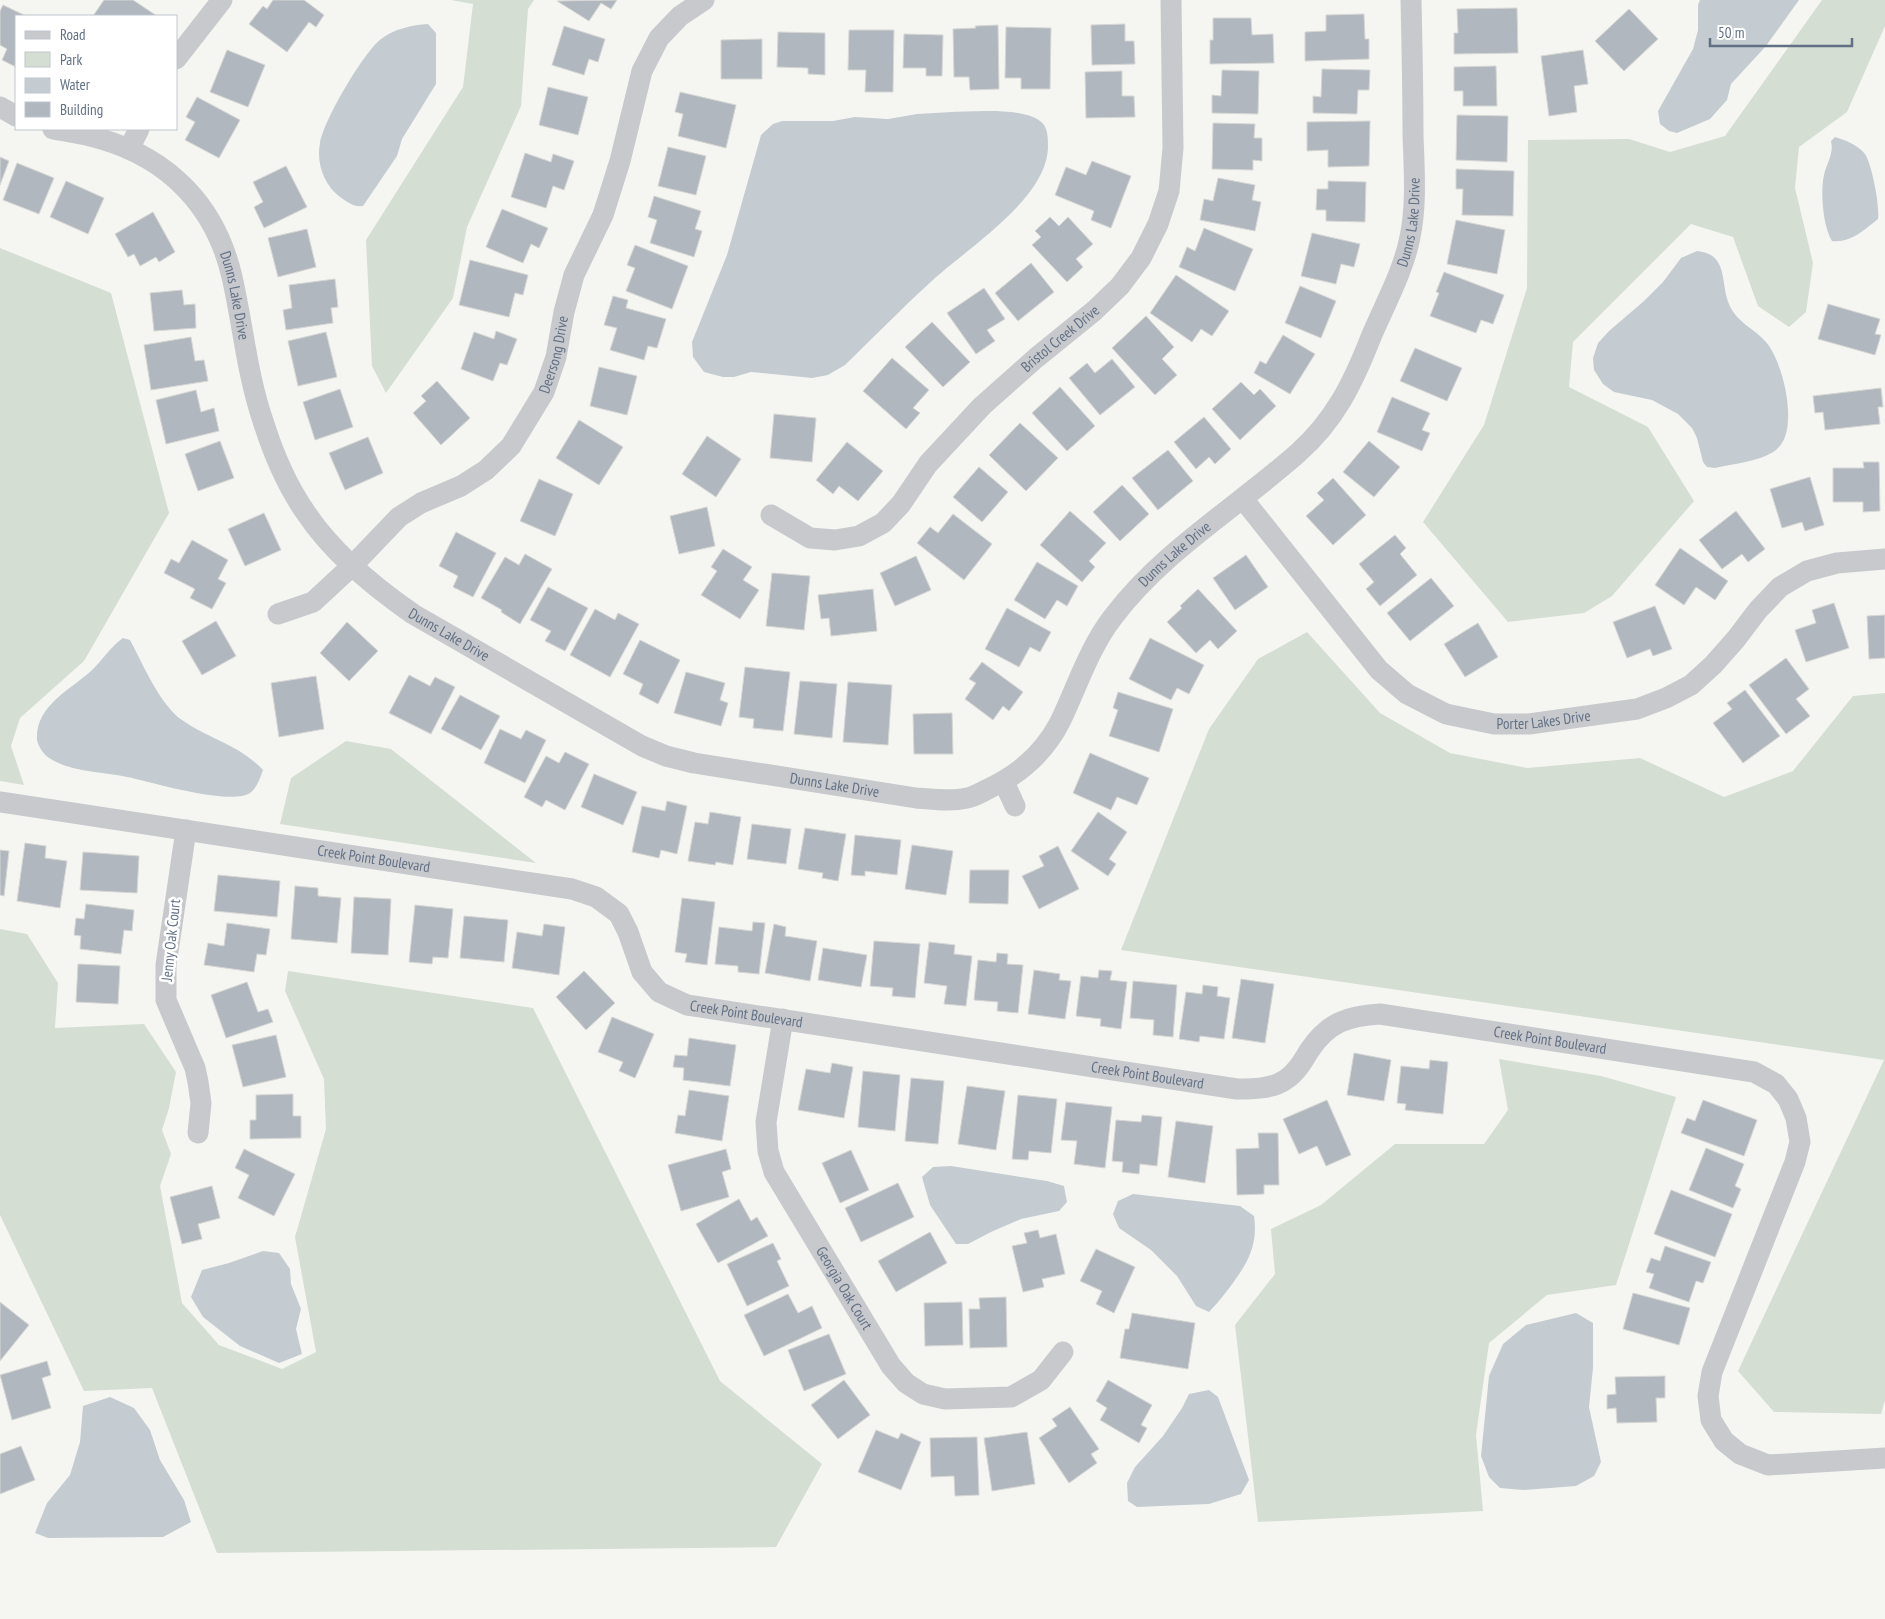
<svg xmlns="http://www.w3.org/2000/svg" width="1885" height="1619" viewBox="0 0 1885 1619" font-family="'PT Sans Narrow',sans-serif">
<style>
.green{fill:#d5ded2}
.water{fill:#c4ccd2}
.building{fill:#b1b7be;stroke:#d6d7d4}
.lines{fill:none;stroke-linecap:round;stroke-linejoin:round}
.minor{stroke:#c7c9cd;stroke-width:21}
.labels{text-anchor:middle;stroke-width:5;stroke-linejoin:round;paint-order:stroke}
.street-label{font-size:15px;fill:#627085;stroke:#fff}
</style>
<rect width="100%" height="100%" fill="#f5f6f1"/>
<path class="green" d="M451 0H534L528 9 521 106 467 227 453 298 386 393 372 366 366 240 463 87 473 4Z
M1822 0H1885V26L1847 112 1799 147 1795 188 1813 263 1806 312 1789 327 1758 306 1733 237 1691 224 1573 342 1569 387 1648 427 1694 501 1612 596 1584 613 1508 622 1423 522 1484 425 1527 288 1528 140 1629 139 1670 152 1725 136Z
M0 248 111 293 169 513 84 661 20 718 11 746 24 785 0 781Z
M1307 632 1380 713 1450 753 1527 768 1640 758 1724 797 1793 771 1853 696 1885 693V1400L1881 1414 1774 1412 1738 1371 1884 1060 1121 950 1209 729 1258 659Z
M346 741 391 749 536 863 280 824 291 778Z
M0 929 27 934 58 983 55 1028 144 1024 176 1072 169 1108 162 1130 171 1154 160 1186 182 1303 219 1345 282 1369 316 1352 295 1237 326 1129 324 1079 285 991 288 971 533 1008 720 1381 822 1464 776 1547 217 1553 152 1388 84 1391 0 1215Z
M1499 1059 1601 1076 1676 1097 1616 1285 1547 1295 1489 1343 1476 1435 1483 1511 1258 1522 1235 1325 1275 1274 1271 1229 1321 1205 1395 1144H1484L1508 1110Z"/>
<path class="water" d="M1700 0H1799L1766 46 1731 84 1727 100 1710 119 1677 133 1669 131 1660 124 1658 111 1693 49 1698 30V5Z
M428 24 436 33V84L402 139 397 156 363 206C353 207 349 203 340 197 324 185 316 163 320 143 324 120 363 53 381 39 394 29 412 25 428 24Z
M952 112C974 112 1031 106 1044 125 1048 131 1048 140 1048 147 1047 198 971 246 935 278 904 306 875 336 845 365L828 375 812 378 751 372 734 377H723L704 372 693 357 692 342 727 255 761 135 773 124 782 121H833L855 117 888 119 917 114Z
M1835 137C1845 140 1858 145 1865 154 1872 164 1880 207 1878 219 1864 230 1851 243 1832 241 1823 227 1820 191 1824 175 1827 162 1834 154 1831 141Z
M1697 251C1729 254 1720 283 1729 304 1736 322 1755 329 1766 342 1783 361 1800 430 1777 449 1764 461 1732 464 1715 468L1707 467 1703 462 1697 438 1692 428 1678 414 1652 400 1614 392 1603 384 1594 370 1593 358 1598 343 1609 331 1644 301 1663 282 1681 258Z
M123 638 130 640C143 664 160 705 182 720 209 739 240 745 263 770 260 778 257 788 250 793 229 806 152 782 127 777 101 771 72 773 49 758 44 755 38 746 37 740 35 706 70 690 91 671 103 660 110 647 123 638Z
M951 1166 1047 1181 1064 1186 1067 1202 1059 1211 1021 1219 991 1232 968 1244H956L930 1205 922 1177 933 1167Z
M1133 1194 1240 1206 1254 1216C1256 1229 1255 1242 1250 1254 1245 1269 1221 1300 1209 1312L1196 1306 1177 1276 1151 1250 1119 1228 1113 1214 1118 1201Z
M263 1251 279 1253 290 1269 291 1284 301 1309 296 1329 302 1354 279 1363 240 1346 203 1317 191 1297 202 1270 229 1263Z
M1576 1313 1593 1323V1368L1589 1407 1601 1462 1594 1476 1576 1486 1523 1490 1500 1488 1489 1477 1481 1456 1489 1376 1503 1344 1526 1325Z
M1209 1390 1218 1397 1249 1480 1241 1494 1209 1504 1137 1507 1128 1501 1127 1483 1135 1467 1163 1436 1182 1408 1189 1394Z
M110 1397 134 1408 150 1430 160 1460 184 1500 191 1522 163 1537 48 1538 35 1533 47 1503 70 1475 80 1442 83 1406Z"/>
<path class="building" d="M104 0H133L157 16H93Z
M273 0H304L324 15 316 27 309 22 287 52 249 24 263 6 267 9Z
M617 0 611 9 601 3 589 21 557 1Z
M3 5 26 16H16V67L2 60 7 49 0 45V11Z
M1517 8 1518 53 1454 54V33H1458L1457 9Z
M1629 9 1658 39 1624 71 1595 41Z
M1364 14 1365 39H1369V59L1305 61V32L1326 31V15Z
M1213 18H1251L1252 35 1273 34 1274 63 1210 64V40H1213Z
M1125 24V41H1134L1135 64 1092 65 1091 25Z
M998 25 999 89 970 90 969 77H954L953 29 976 28 975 26Z
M564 26 605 39 598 62 589 59 584 75 552 65Z
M1006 27 1051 28 1050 89H1021V78H1005Z
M849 30H894L893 92H865L866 70H848Z
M778 32 825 33V75L808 74V68L777 67Z
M904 34 943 35 942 76H926V68H903Z
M762 39V79H721V40Z
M227 50 265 65 248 107 210 92Z
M1583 50 1588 84 1574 86 1577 112 1549 116 1541 56Z
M1496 66 1497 106H1463V91H1454V67Z
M1322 69 1370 70 1369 90H1358L1357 114 1313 113V96L1321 97Z
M1222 70 1259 71 1258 114 1212 113V95L1221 96Z
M1122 71V96H1134L1135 117 1086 118 1085 72Z
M548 87 588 97 578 135 539 125Z
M680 92 736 105 726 148 678 136 683 114 675 112Z
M197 97 240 120 219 158 185 140 195 122 186 117Z
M1457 115 1508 116 1507 162 1456 160Z
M1370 121 1369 166 1328 167V150L1307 151V122Z
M1213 123 1255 124 1254 138H1262V161L1253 160V170L1212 169Z
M668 147 706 156 696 195 658 186Z
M525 153 551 162 553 154 574 161 564 190 553 186 546 208 511 197Z
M0 157 9 161 0 185Z
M1092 161 1131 176 1111 228 1091 220 1094 211 1055 195 1066 167 1086 175Z
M17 163 54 178 39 214 3 200Z
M286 166 307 207 264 228 254 207 263 202 253 182Z
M1456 169 1514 171 1513 216 1462 215 1463 189H1456Z
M1218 178 1255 185 1252 200 1261 202 1255 231 1200 220 1204 199 1213 201Z
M66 181 104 198 88 234 50 217Z
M1328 181 1366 182 1365 222 1326 221V210H1316L1317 189H1328Z
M654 196 701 211 695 229 702 231 694 257 650 243 657 220 648 217Z
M502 209 548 228 539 248 531 244 523 263 486 247Z
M153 212 175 252 159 262 156 257 140 266 134 254 128 257 115 234Z
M1050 217 1059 226 1068 217 1093 244 1076 259 1083 267 1067 282 1032 245 1041 237 1035 231Z
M1456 220 1505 230 1497 274 1447 264Z
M1204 228 1253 249 1235 291 1179 267 1187 247 1195 251Z
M307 229 316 267 278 277 268 238Z
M1312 233 1360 244 1354 267 1341 264 1336 284 1301 276Z
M635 245 688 266 672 309 626 291 635 268 627 265Z
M470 260 528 275 523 295 515 293 509 317 459 305Z
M1031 263 1054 292 1018 321 995 293Z
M1444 272 1504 295 1493 324 1481 320 1476 333 1430 316 1439 293 1436 292Z
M1176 275 1229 311 1212 336 1201 329 1192 342 1150 313Z
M335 279 338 307 331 308 333 323 286 330 283 310 292 308 289 285Z
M1300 286 1336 301 1321 338 1285 323Z
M984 288 1005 319 987 330 995 341 976 354 947 313Z
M182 290 184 305 195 304 196 328 154 331 150 293Z
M613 296 628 300 626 308 666 319 657 348 648 346 644 360 610 350 617 328 604 325Z
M1828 304 1880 319 1875 334 1881 335 1875 355 1818 339Z
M1146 316 1174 347 1162 359 1177 375 1155 395 1112 348Z
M932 322 970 362 943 387 905 347Z
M496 331 517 339 507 365 500 363 493 381 461 369 474 332 494 339Z
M326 332 337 377 298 386 288 341Z
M1283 335 1315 354 1290 394 1254 373 1260 361 1266 364Z
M191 337 195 361 204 360 208 381 151 390 144 345Z
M1415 348 1462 368 1447 401 1400 381Z
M892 358 929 390 913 408 920 413 906 429 863 391Z
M1112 359 1135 387 1100 415 1069 378 1087 363 1095 373Z
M599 367 637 376 627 415 590 406Z
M437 381 470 418 441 445 413 413 426 401 421 396Z
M1241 382 1254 395 1260 389 1276 406 1240 440 1212 409Z
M1060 387 1095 426 1067 451 1032 413Z
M1881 388 1883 407H1878L1880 424 1825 430 1823 412 1815 413 1813 396Z
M340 389 353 427 315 440 303 402Z
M196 390 201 412 214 408 219 431 166 444 156 400Z
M1392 397 1430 413 1422 430 1430 433 1422 451 1377 432Z
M774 414 816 418 812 462 770 458Z
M1204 417 1231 449 1215 464 1209 457 1196 469 1174 442Z
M579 420 623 447 599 485 556 458Z
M1020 423 1058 458 1026 491 989 455Z
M707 436 741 459 716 497 682 474Z
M368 437 383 473 345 490 329 453Z
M220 441 234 478 198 491 185 454Z
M1369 441 1400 467 1374 497 1343 472Z
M847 442 883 471 858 501 839 486 833 494 816 480Z
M1168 450 1193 481 1158 510 1132 478Z
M1863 462H1879L1880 511 1863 512V502H1833V468H1864Z
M979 467 1008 492 982 522 953 497Z
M1810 477 1824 525 1805 531 1802 522 1782 528 1770 489Z
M1333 478 1366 515 1333 545 1306 516 1324 500 1317 493Z
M539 479 573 494 555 536 520 521Z
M1122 485 1149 514 1120 541 1093 512Z
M707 507 715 546 679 554 670 516Z
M1070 511 1106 543 1089 561 1095 567 1082 582 1040 545Z
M1736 511 1765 549 1748 562 1742 554 1722 569 1699 540Z
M264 513 281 550 245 566 228 529Z
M953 514 992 544 964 580 917 543 930 527 938 533Z
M456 532 496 553 473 597 453 587 458 576 439 566Z
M1395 535 1406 548 1400 554 1417 575 1380 606 1366 589 1374 582 1359 564Z
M192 540 228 560 218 579 226 583 212 609 190 598 195 589 164 573 171 559 179 563Z
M1680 548 1728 581 1715 600 1696 587 1684 605 1655 585Z
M723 549 752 567 743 580 759 590 740 619 701 595 717 571 711 567Z
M525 554 552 569 520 624 501 612 502 610 481 598 505 557 519 565Z
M1246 555 1268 587 1235 610 1213 578Z
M916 556 931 590 895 606 880 573Z
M1037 562 1078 586 1067 606 1057 600 1045 619 1014 600Z
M772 573 810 576 804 630 766 626Z
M1431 578 1454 606 1410 641 1387 613Z
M548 587 588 608 565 651 545 641 551 631 530 620Z
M873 589 877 631 831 636 829 618 821 619 818 595Z
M1198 589 1237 631 1218 649 1210 640 1196 653 1167 622 1182 608 1180 606Z
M1834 603 1849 648 1806 662 1795 630 1816 623 1812 610Z
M1655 606 1672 649 1653 656 1650 649 1627 658 1613 622Z
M1007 608 1051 632 1040 652 1030 647 1019 667 985 649Z
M595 609 615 620 618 613 639 624 610 677 570 655Z
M1885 615V658L1869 659 1867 616Z
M216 621 236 656 202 675 182 641Z
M347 622 378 651 349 681 320 653Z
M1478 623 1498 657 1465 677 1444 644Z
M1150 638 1204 665 1189 694 1177 688 1171 700 1129 679Z
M640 640 680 660 658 704 639 694 643 684 623 674Z
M1786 658 1809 689 1796 699 1810 716 1786 734 1749 685Z
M982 662 1023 692 1009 711 1003 706 993 720 965 699 976 683 969 679Z
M745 667 790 672 783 731 753 728 754 719 739 717Z
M686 672 725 683 720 700 728 703 721 726 674 713Z
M409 675 430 686 435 677 455 687 431 734 389 713Z
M316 676 324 729 279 737 271 683Z
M800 681 837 684 832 738 794 734Z
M848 682 892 685 888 745 843 742Z
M1745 690 1780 736 1743 763 1713 723 1732 709 1727 703Z
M1118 692 1173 709 1159 752 1109 736 1118 710 1113 708Z
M460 695 500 716 481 750 441 729Z
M952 713 953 754H914L913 714Z
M500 729 521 739 526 730 546 740 525 783 484 763Z
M565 752 589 764 565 810 546 800 542 807 524 797 546 756 559 763Z
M1090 753 1149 778 1137 805 1117 797 1111 810 1073 793Z
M594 774 637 792 623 825 581 807Z
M667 801 687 806 677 854 661 850 659 858 632 852 642 806 665 811Z
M710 812 741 817 733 865 716 862 715 865 688 861 695 822 708 824Z
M1098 812 1127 832 1109 859 1116 864 1108 876 1071 851Z
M752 824 791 829 786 864 747 859Z
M805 828 846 834 838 881 822 878 823 873 798 869Z
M855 835 901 840 897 875 865 871V876L851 875Z
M25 843 46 846 45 858 67 861 60 908 17 901Z
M912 845 953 851 946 895 905 889Z
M1058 846 1079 889 1039 909 1022 876 1044 866 1039 856Z
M0 850 9 851 4 896 0 895Z
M83 852 139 856 137 893 80 890Z
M970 870H1009L1008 904 969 903Z
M218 875 280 881 277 917 214 911Z
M295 886 318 888V896L341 898 337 943 291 939Z
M354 897 391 899 388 955 351 953Z
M682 898 715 902 707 965 685 962 687 954 675 952Z
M86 904 134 910 132 931 124 930 121 954 80 949 81 936 74 935 76 918 84 919Z
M415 905 453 909 448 958 433 957 432 964 409 962Z
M464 916 508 920 504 962 460 958Z
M753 922 765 923 759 974 738 972V966L715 964 719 927 752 931Z
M227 923 270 929 266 955 257 954 254 972 204 965 208 943 224 946Z
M544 924 565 927 559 975 512 968 517 932 542 936Z
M774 924 786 927 785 936 817 941 810 981 765 973Z
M874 941 920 944 915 998 892 996 893 988 870 986Z
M929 942 955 945 954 954 972 956 966 1006 944 1004 947 986 924 983Z
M823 948 867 955 861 987 818 980Z
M997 953 1008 954 1007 964 1023 965 1018 1013 997 1011 998 1002 974 1000 978 960 996 962Z
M78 964 120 966 118 1004 76 1002Z
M1034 970 1060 974 1059 980 1071 981 1065 1019 1028 1014Z
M1099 970 1112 971 1110 980 1127 982 1121 1029 1100 1026 1101 1019 1076 1016 1081 976 1098 978Z
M584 971 615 1003 586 1030 556 997Z
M1241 979 1274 984 1265 1043 1232 1038Z
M1133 981 1177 985 1173 1037 1153 1035 1154 1020 1130 1018Z
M247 982 258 1012 268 1009 273 1022 226 1038 211 995Z
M1203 985 1218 987 1217 996 1230 998 1224 1039 1200 1036 1199 1042 1179 1039 1186 992 1202 994Z
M612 1017 654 1034 635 1078 619 1071 623 1062 598 1052Z
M276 1035 286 1077 243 1087 232 1045Z
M689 1038 736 1045 730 1086 683 1080 684 1068 673 1067 675 1055 687 1056Z
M1354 1053 1391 1060 1384 1101 1347 1095Z
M1430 1060 1448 1062 1443 1114 1405 1110 1406 1104 1397 1103 1401 1066 1429 1069Z
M832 1063 853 1067 844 1118 798 1110 806 1069 830 1073Z
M863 1071 900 1075 895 1131 858 1127Z
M911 1078 944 1081 938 1144 905 1141Z
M967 1086 1005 1091 996 1150 958 1144Z
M689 1090 729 1096 722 1141 675 1133 678 1115 685 1116Z
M293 1094V1116H301V1138L250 1139V1120H256V1095Z
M1018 1095 1057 1099 1051 1153 1029 1151 1028 1160 1012 1159Z
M1327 1100 1351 1155 1326 1166 1317 1146 1299 1154 1283 1119Z
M1703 1100 1757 1120 1744 1156 1681 1133 1687 1118 1695 1121Z
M1066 1102 1112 1107 1105 1168 1074 1164 1077 1141 1061 1140Z
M1142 1115 1162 1117 1157 1166 1140 1164 1139 1174 1122 1172 1123 1162 1112 1161 1116 1120 1141 1122Z
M1176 1121 1213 1126 1205 1183 1168 1177Z
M1258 1133H1278L1279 1185H1264V1194L1237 1195 1236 1149 1259 1148Z
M1706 1148 1744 1164 1735 1186 1741 1189 1733 1208 1689 1190Z
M244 1149 295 1174 274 1216 238 1198 249 1175 235 1168Z
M726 1149 731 1169 722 1172 729 1197 681 1211 668 1165Z
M851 1150 869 1190 840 1203 822 1163Z
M898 1183 914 1217 861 1242 845 1208Z
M212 1186 220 1218 198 1224 202 1239 182 1244 170 1197Z
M1671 1190 1732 1214 1715 1257 1654 1234Z
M739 1199 751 1221 757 1217 768 1236 718 1263 696 1224Z
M1038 1230 1040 1238 1056 1234 1065 1274 1042 1279 1044 1287 1023 1292 1012 1246 1027 1243 1024 1233Z
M930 1232 947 1263 896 1292 878 1261Z
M773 1243 781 1259 777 1261 789 1286 747 1306 727 1264Z
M1665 1246 1711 1262 1703 1283 1696 1281 1689 1302 1649 1288 1654 1274 1646 1272 1651 1258 1660 1261Z
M1096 1249 1135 1267 1114 1313 1096 1304 1102 1291 1080 1281Z
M1633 1293 1690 1308 1679 1345 1623 1329Z
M788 1294 798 1313 812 1306 822 1328 764 1356 744 1315Z
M1006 1297 1007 1347 970 1348 969 1309H980L979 1298Z
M0 1302 29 1325 0 1361Z
M962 1302 963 1345 925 1346 924 1303Z
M1132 1313 1195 1323 1188 1369 1120 1358 1125 1329H1129Z
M829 1334 846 1374 804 1391 788 1350Z
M47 1361 51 1375 42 1378 51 1408 12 1420 0 1375Z
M1665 1376V1398H1656L1657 1422 1617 1423 1616 1408 1607 1409V1395L1616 1394 1615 1377Z
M844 1380 870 1415 838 1439 811 1405Z
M1108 1380 1152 1405 1141 1425 1147 1428 1139 1443 1100 1420 1107 1408 1096 1401Z
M1070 1407 1099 1449 1091 1454 1097 1463 1069 1483 1039 1438 1057 1426 1052 1419Z
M876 1430 898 1439 901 1433 921 1442 901 1490 858 1472Z
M1027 1432 1035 1484 992 1491 984 1438Z
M977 1437 979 1495 955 1496 954 1476 931 1477 930 1438Z
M21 1446 35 1480 0 1494V1454Z"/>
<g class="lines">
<g class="minor">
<path d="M176 59 222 0"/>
<path d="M0 107 16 116"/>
<path id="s1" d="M53 129C69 132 86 134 101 139 170 159 216 207 232 277 243 325 247 374 263 421 273 453 287 486 306 513 332 552 374 587 413 614L642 746 666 756 694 763 916 798C932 799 950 802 967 798 973 797 980 793 986 790 1017 776 1044 753 1060 722 1077 687 1089 648 1113 617 1163 551 1236 508 1298 453 1335 420 1353 383 1371 337 1384 306 1404 270 1410 237 1417 203 1414 168 1413 134 1413 89 1412 45 1411 0"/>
<path d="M129 149 139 129"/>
<path id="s2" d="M1243 499 1379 670 1407 694 1446 714 1494 724H1529L1637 709 1666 698 1691 685 1713 665 1736 639 1758 610 1780 587 1807 571 1837 563 1885 559"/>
<path id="s3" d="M771 515 810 538 835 540 859 536 883 523 901 504 928 464 982 406 1036 358 1094 311 1120 286 1141 258 1158 224 1169 191 1173 148 1171 0"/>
<path id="s4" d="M278 614 313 602 353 565 399 517 421 503 461 486 486 470 511 446 544 392 556 357 564 312 574 275 603 215 620 161 642 71 659 38 680 16 704 0"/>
<path d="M1004 782 1015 806"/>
<path id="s5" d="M0 802 572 889 596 897 619 914 628 932 642 972 659 992 687 1005 1237 1089C1252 1089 1272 1089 1285 1080 1296 1073 1303 1061 1309 1051 1328 1022 1348 1016 1380 1014L1754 1072 1776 1084 1788 1099 1796 1118 1800 1142 1795 1162 1712 1372 1708 1396 1711 1420 1724 1441 1740 1454 1768 1465 1885 1458"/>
<path d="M186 830 166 965V1000L195 1068 198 1082 201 1103 198 1133"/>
<path id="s6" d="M783 1019 766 1122 768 1151 774 1172 891 1366 906 1383 923 1394 945 1399 1011 1397 1041 1380 1063 1352"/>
</g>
</g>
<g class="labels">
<g class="street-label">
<text dy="5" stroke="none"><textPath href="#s1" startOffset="1991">Dunns Lake Drive</textPath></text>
<text dy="5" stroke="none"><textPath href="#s1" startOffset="268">Dunns Lake Drive</textPath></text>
<text dy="5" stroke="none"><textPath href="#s3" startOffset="379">Bristol Creek Drive</textPath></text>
<text dy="5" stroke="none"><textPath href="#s4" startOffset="394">Deersong Drive</textPath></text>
<text dy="5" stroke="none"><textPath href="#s1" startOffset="1571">Dunns Lake Drive</textPath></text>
<text dy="5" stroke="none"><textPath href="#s1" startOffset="688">Dunns Lake Drive</textPath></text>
<text dy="5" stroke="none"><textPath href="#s2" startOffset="398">Porter Lakes Drive</textPath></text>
<text dy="5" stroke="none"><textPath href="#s1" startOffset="1108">Dunns Lake Drive</textPath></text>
<text dy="5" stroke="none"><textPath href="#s5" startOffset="378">Creek Point Boulevard</textPath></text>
<text transform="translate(171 940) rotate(-84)" y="5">Jenny Oak Court</text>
<text dy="5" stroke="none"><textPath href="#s5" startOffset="812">Creek Point Boulevard</textPath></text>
<text dy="5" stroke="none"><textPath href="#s5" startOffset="1652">Creek Point Boulevard</textPath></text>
<text dy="5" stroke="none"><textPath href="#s5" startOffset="1218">Creek Point Boulevard</textPath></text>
<text dy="5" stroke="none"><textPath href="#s6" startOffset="291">Georgia Oak Court</textPath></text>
</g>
</g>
<rect x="15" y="15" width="162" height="115" fill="#ffffff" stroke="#c0c6ce"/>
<rect x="25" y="31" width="25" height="8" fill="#c7c9cd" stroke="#c0c6ce"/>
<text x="60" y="40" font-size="15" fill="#627085">Road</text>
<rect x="25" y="52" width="25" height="15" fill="#d5ded2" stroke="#c0c6ce"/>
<text x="60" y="65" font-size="15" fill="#627085">Park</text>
<rect x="25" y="78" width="25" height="15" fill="#c4ccd2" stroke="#c0c6ce"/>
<text x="60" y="90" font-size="15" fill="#627085">Water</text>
<rect x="25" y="102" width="25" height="15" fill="#b1b7be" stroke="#c0c6ce"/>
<text x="60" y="115" font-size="15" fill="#627085">Building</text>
<path d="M1710 38v8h142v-8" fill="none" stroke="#627085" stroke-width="2.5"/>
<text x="1718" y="38" font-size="15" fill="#627085" stroke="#ffffff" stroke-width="4" paint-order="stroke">50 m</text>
</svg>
